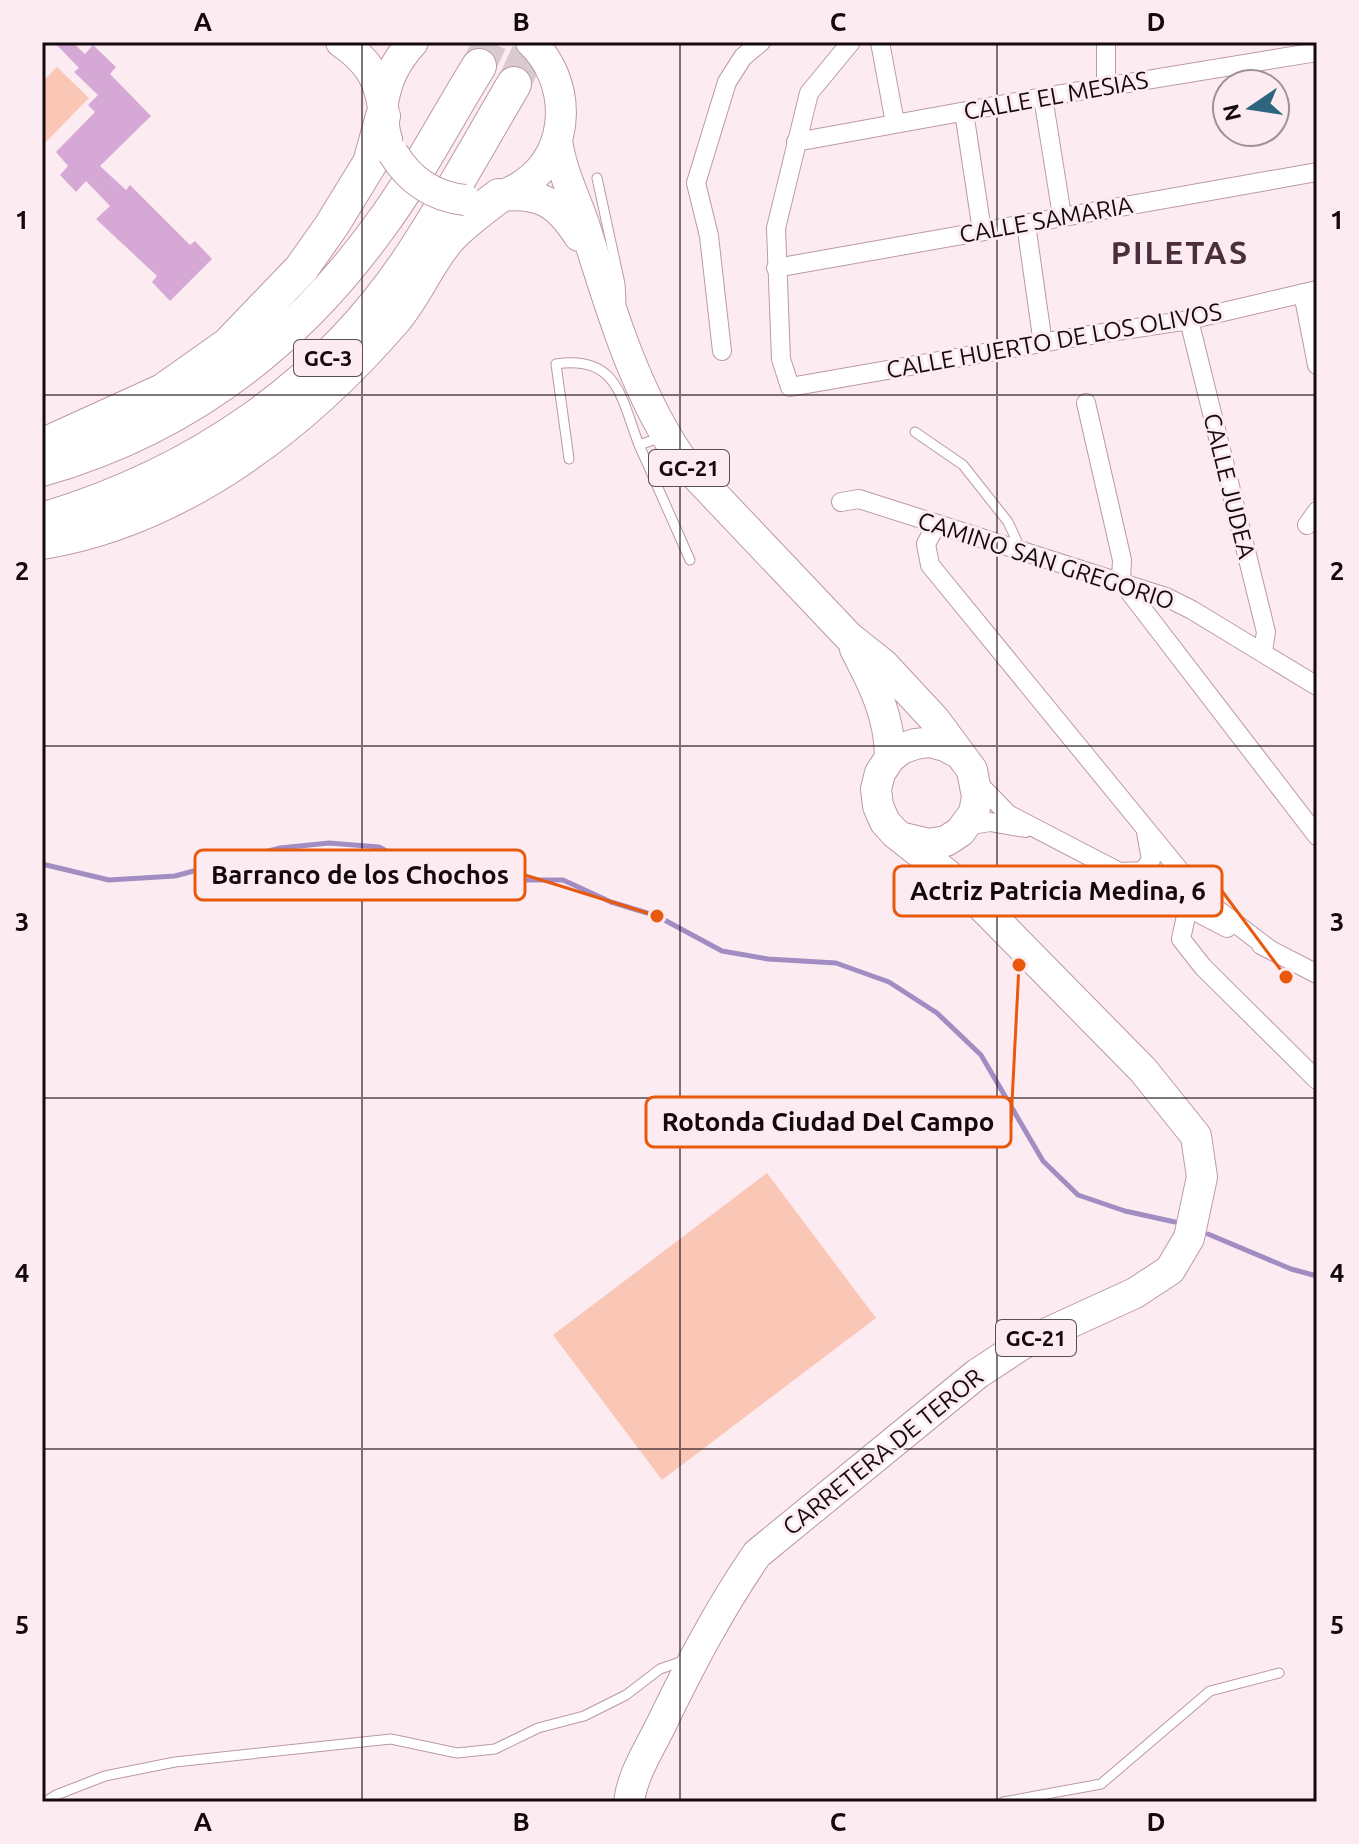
<svg xmlns="http://www.w3.org/2000/svg" width="1359" height="1844" viewBox="0 0 1359 1844" font-family="Ubuntu,sans-serif">
<style>
.green{fill:#fac6b5}
.lines{fill:none;stroke-linecap:round;stroke-linejoin:round}
.stream{stroke:#a28dc3;stroke-width:5}
.building{fill:#d6a8d6}
.highway-tunnel{stroke:#d9cad0;stroke-width:34;stroke-dasharray:34 17;stroke-linecap:butt}
.lane-casing{stroke:#bc98a8;stroke-width:11}
.street-casing{stroke:#bc98a8;stroke-width:20}
.primary-casing{stroke:#bc98a8;stroke-width:32}
.highway-casing{stroke:#bc98a8;stroke-width:36}
.lane{stroke:#fff;stroke-width:9}
.street{stroke:#fff;stroke-width:18}
.primary{stroke:#fff;stroke-width:30}
.highway{stroke:#fff;stroke-width:34}
.primary-bridge-casing{stroke:#bc98a8;stroke-width:32;stroke-linecap:butt}
.primary-bridge{stroke:#fff;stroke-width:30}
.grid{fill:none;stroke:#15090e;stroke-width:2;stroke-opacity:0.55}
.labels{text-anchor:middle;stroke-width:6;stroke-linejoin:round;paint-order:stroke}
.shield{fill:#fcecf2;stroke:#5a4d52;stroke-width:2}
.shield-label{font-size:22px;font-weight:bold;fill:#15090e}
.street-label{font-size:24px;fill:#15090e;stroke:#fcecf2}
.district-label{font-size:32px;font-weight:bold;letter-spacing:2px;fill:#4b2e3b;stroke:#fcecf2}
.leader{fill:none;stroke:#e8590c;stroke-width:3}
.callout-dot{fill:#e8590c;stroke:#fcecf2;stroke-width:3}
.callout{fill:#fcecf2;stroke:#e8590c;stroke-width:3}
.callout-label{font-size:26px;text-anchor:middle;font-weight:bold;fill:#15090e}
.neatline{fill:none;stroke:#15090e;stroke-width:3}
.grid-label{font-size:26px;text-anchor:middle;font-weight:bold;fill:#15090e}
</style>
<rect width="100%" height="100%" fill="#fcecf2"/>
<path class="green" d="M57 67 89 98 42 146V82Z
M767 1173 876 1318 662 1480 553 1335Z"/>
<g class="lines">
<path class="stream" d="M42 864 109 880 175 876 280 848 329 843 379 847 439 879 472 886 505 880H563L611 902 657 916 722 951 768 959 836 963 889 982 937 1013 981 1055 1043 1161 1078 1195 1125 1211 1175 1222
M1208 1234 1291 1269 1317 1276"/>
</g>
<path class="building" d="M54 42H72L85 54 93 45 116 67 110 74 151 116 100 166 126 190 130 185 190 245 195 241 212 259 170 301 152 282 157 276 96 219 110 206 86 181 76 192 60 175 68 166 56 152 95 112 88 105 98 95 74 72 79 68Z"/>
<g class="lines">
<path class="highway-tunnel" d="M479 66 490 42
M514 84 533 42"/>
<defs>
<path id="lane" d="M597 178 620 284 621 301
M915 432 963 465 1008 522 1021 550
M639 445 690 560
M569 459 556 364C618 355 621 398 639 445L662 437
M45 1802 56 1795 105 1776 175 1762 391 1739 457 1753 495 1749 538 1728 584 1716 626 1695 660 1669 686 1660
M1003 1802 1101 1784 1210 1691 1279 1673"/>
<path id="street" d="M851 42 809 93 776 228 781 359 790 387 1064 339 1189 320 1317 290
M880 42 895 123
M1106 42V86
M1043 97 1062 216
M964 112 982 231
M796 142 1043 97 1317 52
M1026 224 1043 344
M776 268 1317 172
M1303 293 1317 365
M1189 320 1266 632 1263 651
M722 351 709 236 696 183 727 82 743 57 761 42
M1086 403 1122 560 1121 581 1317 836
M841 502 859 499 1166 597 1192 610 1317 686
M936 525 926 544 930 565 1190 883 1213 906 1269 949
M1307 525 1317 511
M976 781 1008 814 1227 928
M965 826 990 822 1025 828
M1119 872 1143 871 1151 860 1146 832
M1188 907 1181 939 1203 967 1317 1080
M1261 945 1317 974"/>
<path id="primary" d="M341 42C366 59 379 77 383 108 384 118 383 129 387 139
M383 103C387 78 396 61 413 42
M557 140C561 171 575 197 585 227 610 307 635 394 684 463L849 637 883 664 935 720 972 770 977 797 974 813 960 832 946 841 929 844 904 838
M500 196C540 192 557 202 579 236
M502 196C509 192 518 189 524 184 573 151 571 80 531 42
M855 649C874 685 890 717 890 758
M629 1802C632 1776 648 1751 660 1727 689 1667 719 1609 757 1554L977 1374 1021 1345 1135 1293 1170 1270 1189 1238 1202 1177 1196 1136 1143 1070 962 886 896 834 885 822 878 806 876 789 880 773 890 758 901 749 915 744 930 742 945 746 958 753"/>
<path id="highway" d="M42 446 163 391 228 345 301 269 332 225 370 163 383 116
M42 469C183 429 295 344 380 226 417 176 446 119 479 66
M42 520C194 475 327 386 414 252 450 197 481 140 514 84
M42 542C182 519 303 425 394 320 415 295 427 264 448 239 463 222 481 210 499 196"/>
</defs>
<use href="#lane" class="lane-casing"/>
<use href="#street" class="street-casing"/>
<use href="#primary" class="primary-casing"/>
<use href="#highway" class="highway-casing"/>
<use href="#lane" class="lane"/>
<use href="#street" class="street"/>
<use href="#primary" class="primary"/>
<use href="#highway" class="highway"/>
<defs>
<path id="primary-bridge" d="M393 153C409 180 434 197 465 200"/>
</defs>
<use href="#primary-bridge" class="primary-bridge-casing"/>
<use href="#primary-bridge" class="primary-bridge"/>
</g>
<path class="grid" d="M362 42V1802M680 42V1802M997 42V1802M42 395H1317M42 746H1317M42 1098H1317M42 1449H1317"/>
<g class="labels">
<g class="shield">
<rect x="294" y="340" width="68" height="36" rx="6"/>
<rect x="649" y="450" width="80" height="36" rx="6"/>
<rect x="996" y="1320" width="80" height="36" rx="6"/>
</g>
<g class="shield-label">
<text x="328" y="366">GC-3</text>
<text x="689" y="476">GC-21</text>
<text x="1036" y="1346">GC-21</text>
</g>
<g class="street-label">
<text transform="translate(1056 96) rotate(-10)" y="8">CALLE EL MESIAS</text>
<text transform="translate(1046 220) rotate(-10)" y="8">CALLE SAMARIA</text>
<text transform="translate(1054 341) rotate(-10)" y="8">CALLE HUERTO DE LOS OLIVOS</text>
<text transform="translate(1229 486) rotate(76)" y="8">CALLE JUDEA</text>
<text transform="translate(1046 561) rotate(18)" y="8">CAMINO SAN GREGORIO</text>
<text transform="translate(883 1452) rotate(-39)" y="8">CARRETERA DE TEROR</text>
</g>
<g class="district-label">
<text x="1180" y="264">PILETAS</text>
</g>
</g>
<path class="leader" d="M657 916L525 875M1286 977L1222 891M1019 965L1011 1122"/>
<g class="callout-dot">
<circle cx="657" cy="916" r="8"/>
<circle cx="1286" cy="977" r="8"/>
<circle cx="1019" cy="965" r="8"/>
</g>
<g class="callout">
<rect x="195" y="850" width="330" height="50" rx="8"/>
<rect x="894" y="866" width="328" height="50" rx="8"/>
<rect x="646" y="1097" width="365" height="50" rx="8"/>
</g>
<g class="callout-label">
<text x="360" y="884">Barranco de los Chochos</text>
<text x="1058" y="900">Actriz Patricia Medina, 6</text>
<text x="828" y="1131">Rotonda Ciudad Del Campo</text>
</g>
<rect width="1359" height="1844" fill="none" stroke="#fcecf2" stroke-width="88"/>
<g transform="translate(1251 108) rotate(257)"><circle r="38" fill="#fcecf2" stroke="#a09197" stroke-width="2"/>
<path d="M0-6L14 30L0 20L-14 30Z" fill="#2d657f"/>
<text y="-12" font-size="22" font-weight="bold" text-anchor="middle" fill="#15090e">N</text>
</g>
<rect x="44" y="44" width="1271" height="1756" class="neatline"/>
<g class="grid-label">
<text x="203" y="31">A</text>
<text x="521" y="31">B</text>
<text x="838" y="31">C</text>
<text x="1156" y="31">D</text>
<text x="22" y="229">1</text>
<text x="1337" y="229">1</text>
<text x="22" y="580">2</text>
<text x="1337" y="580">2</text>
<text x="22" y="931">3</text>
<text x="1337" y="931">3</text>
<text x="22" y="1282">4</text>
<text x="1337" y="1282">4</text>
<text x="22" y="1634">5</text>
<text x="1337" y="1634">5</text>
<text x="203" y="1831">A</text>
<text x="521" y="1831">B</text>
<text x="838" y="1831">C</text>
<text x="1156" y="1831">D</text>
</g>
</svg>
